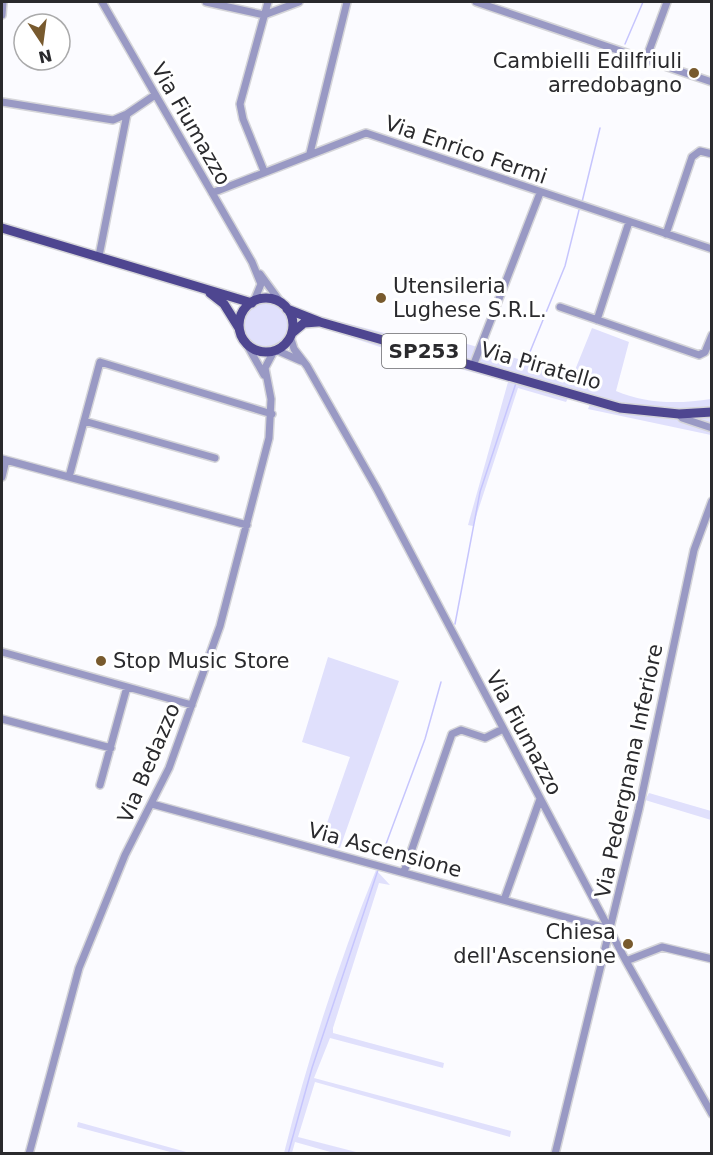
<svg xmlns="http://www.w3.org/2000/svg" width="713" height="1155" viewBox="0 0 713 1155" font-family="'DejaVu Sans',sans-serif">
<style>
.green{fill:#e0e0fc}
.lines{fill:none;stroke-linecap:round;stroke-linejoin:round}
.stream{stroke:#c6c5fd;stroke-width:1.5}
.minor-casing{stroke:#d5d5d9;stroke-width:10}
.major-casing{stroke:#d5d5d9;stroke-width:12}
.minor{stroke:#9999c4;stroke-width:7}
.major{stroke:#4e4690;stroke-width:9}
.poi-dot{fill:#785a2e;stroke:#fff;stroke-width:2}
.labels{text-anchor:middle;stroke-width:6;stroke-linejoin:round;paint-order:stroke}
.shield{fill:#fff;stroke:#6a6a6c;stroke-width:1.5}
.shield-label{font-size:20px;font-weight:bold;fill:#2a2a2d}
.poi-label{font-size:21px;fill:#2a2a2d;stroke:#fff;text-anchor:end}
.street-label{font-size:21px;fill:#2a2a2d;stroke:#fff}
</style>
<rect width="100%" height="100%" fill="#fbfbff"/>
<path class="green" d="M242 325a24 24 0 1 1 48 0a24 24 0 1 1-48 0Z
M318 316 404 338 450 339 573 375 592 328 629 342 616 391C646 404 679 404 711 399V435L588 409 590 404 568 398 566 402 518 388 473 526 468 525 508 382 380 347 317 326Z
M328 657 399 681 340 848 320 843 350 757 302 742Z
M649 793 711 811V820L645 800Z
M376 870 390 885 379 883 333 1028V1033L444 1063 443 1068 330 1038 314 1078 511 1131 510 1137 315 1082 298 1137 360 1153H334L295 1142 292 1153H284C308 1058 339 961 376 870Z
M78 1122 190 1153H174L77 1127Z"/>
<g class="lines">
<path class="stream" d="M625 44 643 2
M582 202 600 128
M523 369 565 266 579 210
M455 624 480 492 516 383
M386 844 425 739 441 682
M288 1154 312 1068 378 870"/>
<defs>
<path id="minor" d="M102 2 252 262 261 284 254 301
M206 2 264 15 299 2
M476 2 712 82
M2 15 3 2
M646 59 667 2
M2 102 113 120 127 114 155 95
M310 153 347 2
M264 171 243 119 240 104 268 2
M212 193 366 133 712 249
M666 234 692 157 700 151 712 154
M99 256 127 114
M260 274 282 304
M560 307 699 355 705 352 712 335
M597 320 629 222
M290 336 294 349 307 366 377 489 626 961 712 1114
M246 343 264 375
M276 350 301 361
M473 366 540 193
M679 414 682 418 712 428
M84 421 215 458
M2 459 247 525
M2 477 6 460
M69 477 100 362 272 414
M2 652 192 705
M2 719 111 748
M100 785 127 687
M152 804 609 929
M404 872 452 734 461 730 485 738 503 729
M504 900 540 799
M626 961 662 947 712 959
M29 1154 79 968 125 855 169 768 220 626 269 438 271 399 265 368 274 351
M555 1154 639 809 694 550 712 501"/>
<path id="major" d="M2 228 252 303
M210 293 224 304 239 328
M239 325a27 27 0 1 1 54 0a27 27 0 1 1-54 0Z
M287 309 320 322 620 408 679 414 712 412
M292 333 304 323 318 322"/>
</defs>
<use href="#minor" class="minor-casing"/>
<use href="#major" class="major-casing"/>
<use href="#minor" class="minor"/>
<use href="#major" class="major"/>
</g>
<g class="poi-dot">
<circle cx="694" cy="73" r="6"/>
<circle cx="381" cy="298" r="6"/>
<circle cx="101" cy="661" r="6"/>
<circle cx="628" cy="944" r="6"/>
</g>
<g class="labels">
<rect class="shield" x="382" y="334" width="84" height="34" rx="4.5"/>
<g class="shield-label">
<text x="424" y="358">SP253</text>
</g>
<g class="poi-label">
<text x="682" y="68">Cambielli Edilfriuli<tspan x="682" dy="24">arredobagno</tspan></text>
<text x="393" y="293" text-anchor="start">Utensileria<tspan x="393" dy="24">Lughese S.R.L.</tspan></text>
<text x="113" y="668" text-anchor="start">Stop Music Store</text>
<text x="616" y="939">Chiesa<tspan x="616" dy="24">dell'Ascensione</tspan></text>
</g>
<g class="street-label">
<text transform="translate(191 124) rotate(60)" y="7">Via Fiumazzo</text>
<text transform="translate(466 150) rotate(19)" y="7">Via Enrico Fermi</text>
<text transform="translate(541 366) rotate(16)" y="7">Via Piratello</text>
<text transform="translate(524 733) rotate(62)" y="7">Via Fiumazzo</text>
<text transform="translate(149 763) rotate(-67)" y="7">Via Bedazzo</text>
<text transform="translate(629 771) rotate(-78)" y="7">Via Pedergnana Inferiore</text>
<text transform="translate(385 850) rotate(15)" y="7">Via Ascensione</text>
</g>
</g>
<rect width="713" height="1155" fill="none" stroke="#2a2a2d" stroke-width="6"/>
<g transform="translate(42 42) rotate(167)"><circle r="28" fill="#ffffff" stroke="#aaaaab" stroke-width="1.5"/>
<path d="M0-4.5L10 22L0 15L-10 22Z" fill="#785a2e"/>
<text y="-9" font-size="16" font-weight="bold" text-anchor="middle" fill="#2a2a2d">N</text>
</g>
</svg>
